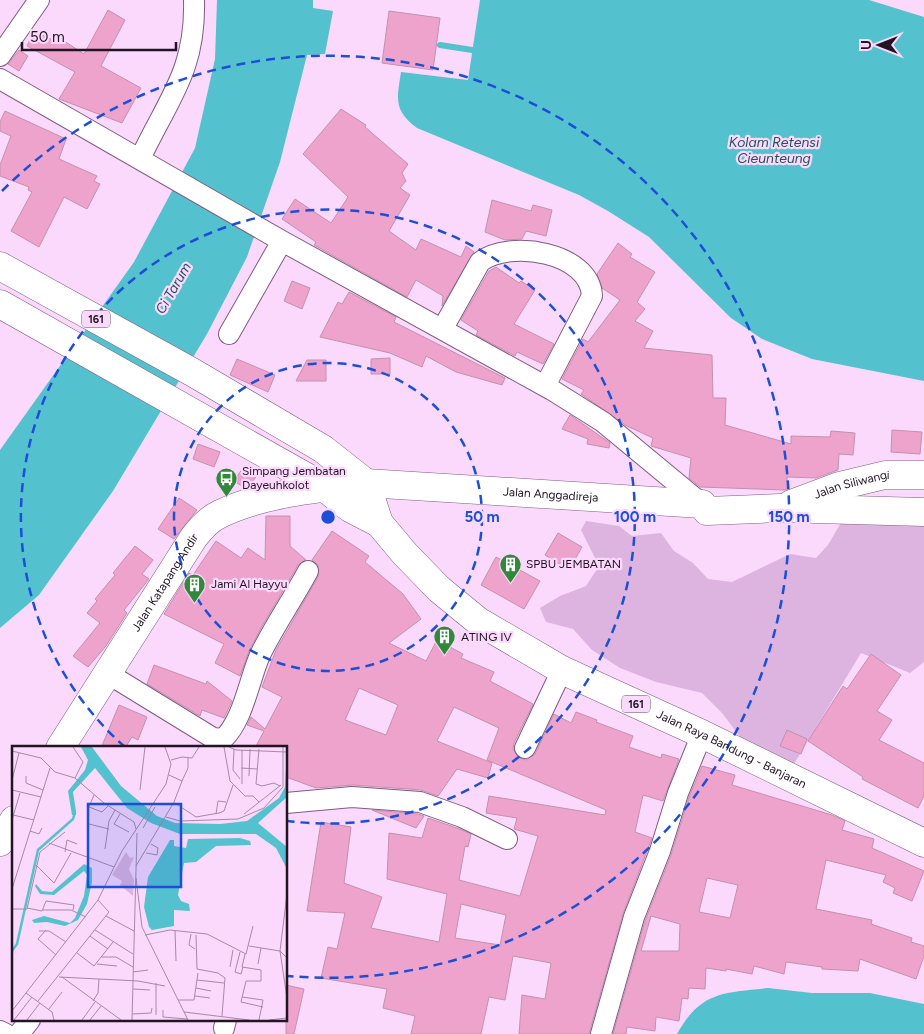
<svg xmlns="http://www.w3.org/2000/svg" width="924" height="1034" viewBox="0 0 924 1034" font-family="Figtree,sans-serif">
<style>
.green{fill:#ddb4df}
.water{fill:#54c2ce}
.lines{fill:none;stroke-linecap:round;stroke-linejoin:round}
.stream{stroke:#54c2ce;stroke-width:6}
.building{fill:#eda3cc;stroke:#c590ad;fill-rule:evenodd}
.street-casing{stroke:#805a81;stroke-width:22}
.secondary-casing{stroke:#805a81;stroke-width:29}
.primary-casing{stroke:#805a81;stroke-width:29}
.street{stroke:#fff;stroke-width:20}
.secondary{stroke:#fff;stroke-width:28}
.primary{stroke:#fff;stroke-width:28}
.ring{fill:none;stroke:#1d4ed8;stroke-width:2.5;stroke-dasharray:9 6}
.labels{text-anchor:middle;stroke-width:4.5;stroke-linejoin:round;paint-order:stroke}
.shield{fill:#fbd9fd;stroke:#644f65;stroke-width:1}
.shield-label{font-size:11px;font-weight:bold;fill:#231424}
.poi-label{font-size:12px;fill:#231424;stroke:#fbd9fd;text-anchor:start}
.street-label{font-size:12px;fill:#231424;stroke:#fbd9fd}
.water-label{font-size:14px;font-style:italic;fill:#225258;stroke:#fbd9fd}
.inset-river{fill:none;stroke:#54c2ce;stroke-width:2.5}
.inset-road{fill:none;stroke:#a58aa6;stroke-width:1}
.view{fill:#1d4ed8;fill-opacity:0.15;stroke:#1d4ed8;stroke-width:2.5}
.inset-edge{fill:none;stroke:#231424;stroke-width:2.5}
.centre{fill:#1d4ed8;stroke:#fbd9fd;stroke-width:2.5}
.ring-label{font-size:15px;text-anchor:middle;font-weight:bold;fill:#1d4ed8;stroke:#fbd9fd;stroke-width:4.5;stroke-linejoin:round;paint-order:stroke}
</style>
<rect width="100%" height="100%" fill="#fbd9fd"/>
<path class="green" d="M843 519 924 524V662L910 673 861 653 794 764 741 738 722 713 702 693 656 682 620 668 592 650 573 629 546 622 540 608 560 596 586 586 599 566 581 530 586 521 619 526 632 536 661 533 674 551 693 563 708 579 732 582 790 554 816 558 828 545Z"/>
<path class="water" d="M217 0H313V8L333 11 325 54 307 55 280 162 247 257 207 334 113 491 39 595 0 628V450L134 262 195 148 215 59Z
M480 0H869L924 17V381L812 359 762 339 731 318 649 237 608 211 579 195 417 128C393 110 397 99 401 72L468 80Z
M768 988 812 993H870L924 1004V1034H677C701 991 723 993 768 988Z"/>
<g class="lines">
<path class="stream" d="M440 45 472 50"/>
</g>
<path class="building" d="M108 10 125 20 101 66 141 88 122 123 59 99 75 72 27 46 34 31 59 43 61 39 84 54Z
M389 11 440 18 433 70 382 63Z
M19 50 28 56 19 71 8 64Z
M341 109 366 125 365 127 408 164 402 173 406 181 400 188 410 195 389 231 416 250 421 239 461 257 466 246 474 252 442 306 443 296 416 280 407 297 314 245 316 242 282 219 295 199 331 223 348 197 303 154Z
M5 111 66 139 59 159 97 176 94 181 100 184 87 209 64 197 39 247 11 231 32 192 28 190 29 187 0 176V165L11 136 0 131V122Z
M492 200 531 211 533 205 552 210 546 236 526 231 522 239 505 240 485 232Z
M618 243 632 254 630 257 655 272 637 302 645 309 635 321 653 331 644 348 712 355 713 398H726L725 425 791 444V436L830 437 831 431 855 433 853 455 839 454 838 470 816 478 787 477V489L785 490 700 487 689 478 691 458 651 446 653 438 627 426 581 394 584 390 562 379 583 339 588 342 620 300 602 288 597 274Z
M496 267 519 283 521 281 535 290 514 324 554 344 543 364 517 352 515 356 476 335 478 331 461 320 489 271Z
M292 281 310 288 302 309 284 301Z
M349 292 396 317 394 322 505 378 502 385 456 372 426 356 422 367 390 353 320 337 338 302 342 304Z
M390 358V374H371V359Z
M237 359 275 375 268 392 230 375Z
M307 360H326V381H296Z
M570 415 610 443 609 448 587 444 588 439 562 429Z
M892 430 922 432 920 454 891 452Z
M198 444 220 452 214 467 193 459Z
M244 467H251L259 473 249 486 245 488 237 483V476Z
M179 498 197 510 174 539 158 529Z
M266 516H290V546L306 560 298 565 261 628 249 651 240 676 215 663 224 644 164 614 189 573 193 575 216 541 241 558 248 548 265 560Z
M332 531 369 556 365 562 403 594 421 619 389 643 426 661 437 640 463 654 461 658 494 672 490 681 533 704 514 743 513 749 520 758 526 760 535 754 554 714 571 723 576 712 597 720 596 722 633 736 629 747 661 758 662 754 679 759 663 801 643 795 635 832 652 838 623 914 589 1034H519L522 995 545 999 551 963 513 956 505 1000 489 997 481 1034H411L415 1016 383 1008 387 989 321 978 328 947 337 949 345 913 307 911 321 822 351 827 344 883 382 897 371 928 439 942 447 894 387 879 389 833 422 838 428 818 457 828 471 834 468 847 465 846 459 880 520 896 538 836 514 829 517 818 486 813 489 796 605 815 606 810 487 760 499 728 454 707 437 741 492 763 488 778 457 769 438 796 421 790 353 785 316 788 286 777V748H255L264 731 247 725 251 717 265 729 282 697 262 687 276 650 318 577V565L312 560ZM359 688 398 705 386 735 345 720ZM461 904 506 915 500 945 455 938Z
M558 533 582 547 569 570 545 555Z
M135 546 153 560 142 574 149 579 124 610 127 613 106 646 88 667 73 656 100 623 87 613 97 601 95 599 115 575 113 573Z
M496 557 540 581 524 609 481 585Z
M871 654 901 675 877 711 892 720 879 740 924 763V796L918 808 862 779 863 777 808 741 843 686 847 689Z
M154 665 206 684 207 681 232 701 224 718 202 710 200 716 147 684Z
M119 705 147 717 138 740 132 737 125 748H101Z
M787 730 807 739 801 754 780 746Z
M702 766 735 775 732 785 832 815 845 821 842 830 874 839 872 848 924 871 912 901 893 893 895 888 883 882 886 875 826 860 816 909 872 920 871 924 912 938 911 942 924 946V956L916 979 860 959 858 971 822 969V967L786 962 784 974 754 966 752 974 726 969V971L706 968 705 989 689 988 688 999 682 998 679 1021 656 1017 655 1031 627 1027 626 1034H613L645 921 671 855 689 797ZM707 878 738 885 730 918 699 912ZM651 916 680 924 679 951H641Z
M372 810 418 814 424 816 416 828Z
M286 985 304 989 294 1034H286Z"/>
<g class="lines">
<defs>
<path id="street" d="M0 56 39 0
M0 79 282 241 552 390 603 422 702 504
M140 159C168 99 196 71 194 0
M443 328 480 262C509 239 590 252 592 296L545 386
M229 334 282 241
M107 673 213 738 223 739C243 721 249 680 260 655 274 626 293 599 308 571
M525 748 562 670
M286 803 352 797 420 802 462 817 507 839
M224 1028 226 1020
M0 1031 6 1034
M19 1034 30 1020
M601 1034 634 917 660 851 678 793 702 734"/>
<g id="secondary">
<path id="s1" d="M791 504 839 486 885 475H924"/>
<path id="s2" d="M60 748 194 537C201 528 209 519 220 514 264 493 318 488 366 483L702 504 707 511 780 508 924 512"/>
<path d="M0 842 14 820"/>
</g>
<g id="primary">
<path id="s3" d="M0 266 192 372 323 449 366 483 379 523 405 554 439 589 478 621 562 670 702 734 924 843"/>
<path d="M0 304 324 487 350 508 379 523"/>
</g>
</defs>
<use href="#street" class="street-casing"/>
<use href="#secondary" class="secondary-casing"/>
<use href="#primary" class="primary-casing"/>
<use href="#street" class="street"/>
<use href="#secondary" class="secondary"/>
<use href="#primary" class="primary"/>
</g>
<g class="ring">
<circle cx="328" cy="517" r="154"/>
<path d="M125 747A307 307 0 1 1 288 821"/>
<path d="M2 191A461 461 0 1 1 288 976"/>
</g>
<defs>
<symbol id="bus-pin" viewBox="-11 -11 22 30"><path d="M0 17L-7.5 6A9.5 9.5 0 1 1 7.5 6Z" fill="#308939" stroke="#fbd9fd"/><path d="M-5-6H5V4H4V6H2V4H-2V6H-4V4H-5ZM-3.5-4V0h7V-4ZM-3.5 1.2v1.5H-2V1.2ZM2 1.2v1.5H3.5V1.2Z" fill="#fff"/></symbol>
<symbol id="building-pin" viewBox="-11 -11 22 30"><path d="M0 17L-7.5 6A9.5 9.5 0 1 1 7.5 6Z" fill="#308939" stroke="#fbd9fd"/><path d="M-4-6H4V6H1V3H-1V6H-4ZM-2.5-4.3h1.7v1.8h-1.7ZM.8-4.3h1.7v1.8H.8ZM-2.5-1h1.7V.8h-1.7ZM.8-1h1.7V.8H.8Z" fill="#fff"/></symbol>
</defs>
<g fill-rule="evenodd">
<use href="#bus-pin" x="214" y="466" width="25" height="34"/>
<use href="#building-pin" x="498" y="552" width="25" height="34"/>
<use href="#building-pin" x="182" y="572" width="25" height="34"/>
<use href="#building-pin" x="432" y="624" width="25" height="34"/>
</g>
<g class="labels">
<g class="shield">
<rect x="82" y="310.5" width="28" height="17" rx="4"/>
<rect x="622" y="695.5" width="28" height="17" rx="4"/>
</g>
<g class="shield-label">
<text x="96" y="323">161</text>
<text x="636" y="708">161</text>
</g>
<g class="poi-label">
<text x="242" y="475">Simpang Jembatan<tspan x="242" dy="14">Dayeuhkolot</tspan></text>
<text x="526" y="568">SPBU JEMBATAN</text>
<text x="211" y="588">Jami Al Hayyu</text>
<text x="461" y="641">ATING IV</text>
</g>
<g class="street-label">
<text dy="4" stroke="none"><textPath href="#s1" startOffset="64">Jalan Siliwangi</textPath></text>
<text dy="4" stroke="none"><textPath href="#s2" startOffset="620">Jalan Anggadireja</textPath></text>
<text dy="4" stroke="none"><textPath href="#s2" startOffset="196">Jalan Katapang Andir</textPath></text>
<text dy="4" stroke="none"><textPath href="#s3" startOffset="892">Jalan Raya Bandung - Banjaran</textPath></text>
</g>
<g class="water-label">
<text x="774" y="147">Kolam Retensi<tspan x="774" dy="16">Cieunteung</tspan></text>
<text transform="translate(173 288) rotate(-60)" y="5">Ci Tarum</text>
</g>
</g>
<g transform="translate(12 746)">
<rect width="275" height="275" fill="#fbd9fd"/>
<path d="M114 106 118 112 122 111 117 123 122 134 121 150 108 139 110 135 100 129Z" fill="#ddb4df"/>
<path d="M69 1H80L109 40 145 70 163 77 208 78 235 75 267 52 273 41 275 1V51L246 77 275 101V123L264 102 244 88H168L139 77 115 62 83 22 61 46 64 65V69H60L56 45 73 24 76 14ZM228 92 238 95 239 99 204 100 184 116 172 117 166 149 169 155 177 158 178 165 162 164V180L140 184 137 181 132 161 136 131 158 94H162V100L174 102 176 93ZM72 118 80 122V136L75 158 66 174 53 180 35 176 22 177 20 174 32 170 58 177 63 172 72 150 75 129 72 125 42 149 28 148 23 140 24 138 30 145 40 146Z" fill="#54c2ce"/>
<path class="inset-river" d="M0 205 5 198 26 104 61 73 63 66"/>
<path class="inset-road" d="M61 1 71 16 63 32M153 1 159 18 154 38M212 1 218 35 233 50H241L247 56M217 1 224 4 275 6M222 3 221 24 228 33M247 3 244 38 250 40 262 37 268 40M230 4V38M0 5 29 12 43 26 63 32 92 57 122 76 124 83M159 14 170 11 180 12 187 1M229 22 245 23M14 30V37L31 44M237 30 238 3M0 34 7 7M170 35 176 22V12M0 44 29 51M128 44 133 1M82 49 77 61 90 66 96 60M163 57 184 71 207 67 212 65 221 39M108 68 102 78 117 86M204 68 206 55 214 56M232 68 269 39M1 69 22 74M154 71 168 75 226 73 252 62 271 41V1M0 74 8 47M77 78 97 83M131 82 143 61M18 85 27 88 30 82M37 97 102 121M93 103 97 75 103 64M53 106 55 94 65 98M134 107 145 109 146 102 139 98M24 119 42 137 59 107M124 120 162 56 170 35 157 29M124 132 130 181 176 274M0 143 38 22M275 148 268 205 275 252M15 162 30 165 34 155 62 159 61 164M0 163H15L28 106 53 86M31 164H59L74 171M94 170 122 185M34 184 26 193 44 209M83 184 121 208M163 184 164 215M27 185H37L54 196M179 188 177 199 183 203M133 189 158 184 195 188 234 208 241 180M184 189 185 223 206 227 213 232 210 270M78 190 96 203M237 200 268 205 275 212M228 206 223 226 229 228 231 221M65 207 82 220 101 196M233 208 230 221 249 224V235H234L229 256 251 261M90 211H104L121 221M85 218 105 220M246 218 249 202M218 221 221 204M121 226 136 224M47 231 126 235 153 240M50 231 109 274M185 234 212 237M184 242 199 245M121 243 138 244M14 247 40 266 42 274M183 250 198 252M230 251 251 254 247 274M166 254H182L186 227M26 255 97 166 86 154M81 255 86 247 87 233M37 263 50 246M151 264V271L175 273M0 265 86 154 110 105 154 38M172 266 237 274M120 268 139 267 140 262M144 269V237M2 274 20 251M15 274 28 257M70 274 83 256M78 274 89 260M120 274 125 87M257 274 275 272"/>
<path class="view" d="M76 58H169V141H76Z"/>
<rect width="275" height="275" class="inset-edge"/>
</g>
<circle cx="328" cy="517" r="8" class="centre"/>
<g class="ring-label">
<text x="482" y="522">50 m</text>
<text x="635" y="522">100 m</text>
<text x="789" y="522">150 m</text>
</g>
<g transform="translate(879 45) rotate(270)" stroke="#fbd9fd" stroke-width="4" paint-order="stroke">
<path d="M0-4L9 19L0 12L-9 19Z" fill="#231424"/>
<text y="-8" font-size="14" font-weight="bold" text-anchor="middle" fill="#231424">U</text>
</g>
<path d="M22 42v8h154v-8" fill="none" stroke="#231424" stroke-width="2.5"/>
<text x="30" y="42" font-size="15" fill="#231424" stroke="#fbd9fd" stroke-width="4" paint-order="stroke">50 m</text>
</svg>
